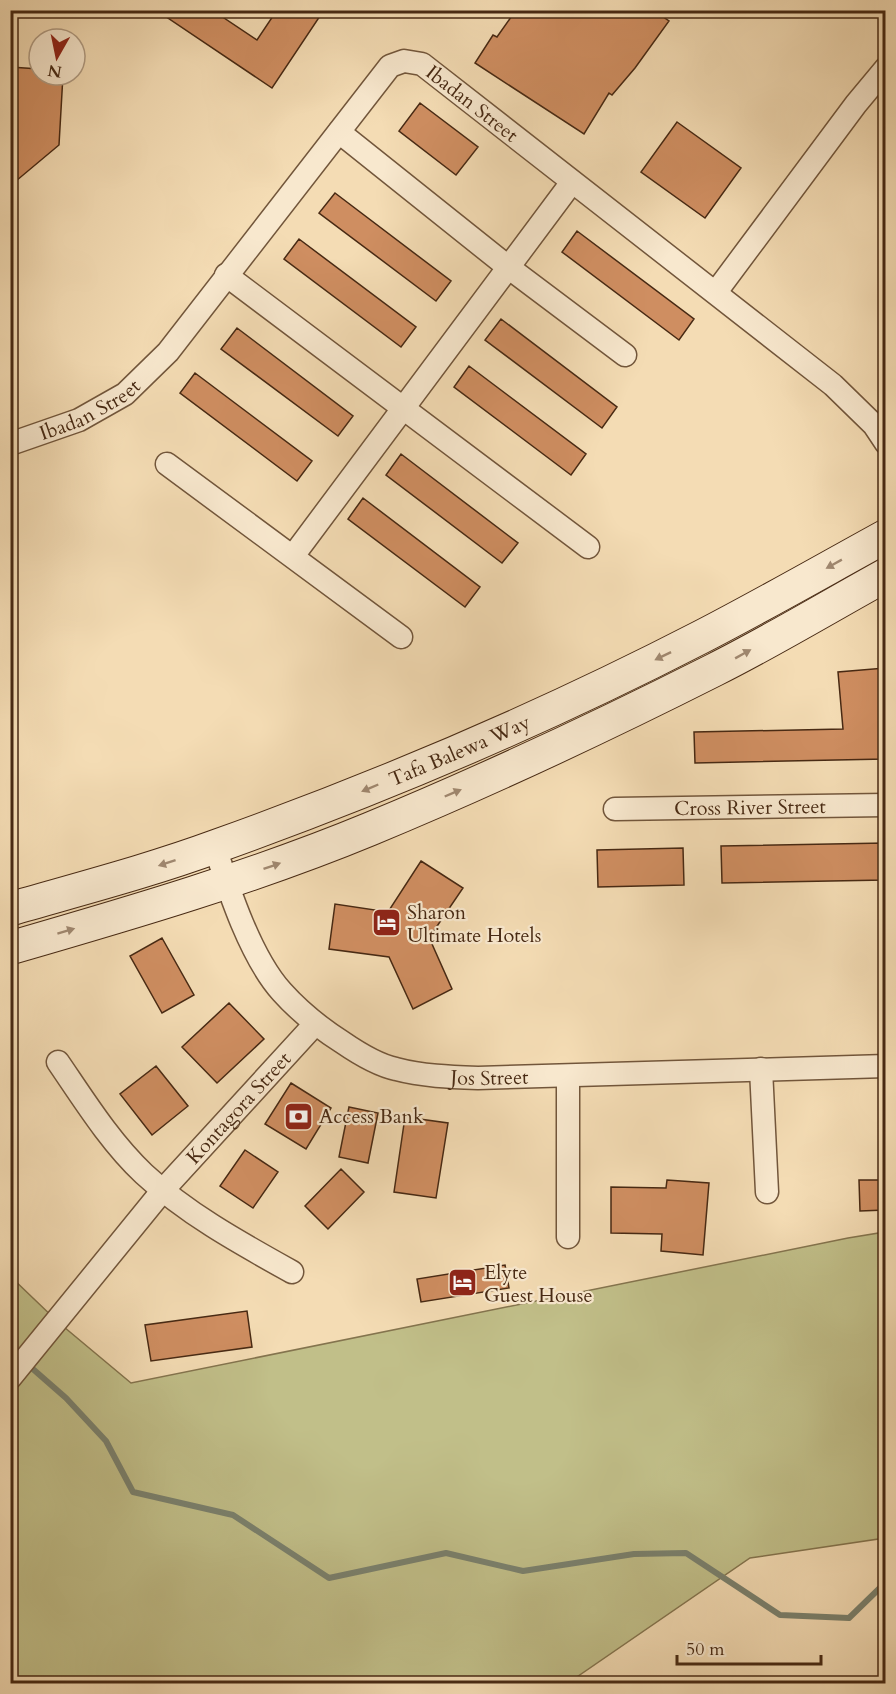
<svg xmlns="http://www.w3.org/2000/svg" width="896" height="1694" viewBox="0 0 896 1694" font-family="Cardo,serif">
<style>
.green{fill:#c1bf89;stroke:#84744e;stroke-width:1.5}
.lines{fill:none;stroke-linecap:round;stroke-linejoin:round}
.stream{stroke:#7a816e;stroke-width:6}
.building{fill:#cf8e61;stroke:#472913;stroke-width:1.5}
.street-casing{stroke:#72563b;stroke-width:25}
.secondary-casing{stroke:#472913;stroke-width:35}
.street{stroke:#f8e8ce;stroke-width:22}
.secondary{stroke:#f8e8ce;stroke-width:33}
.oneway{fill:#a08870}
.labels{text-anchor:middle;stroke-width:4.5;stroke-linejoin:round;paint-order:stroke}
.street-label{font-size:20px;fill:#472913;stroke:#f8e8ce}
.poi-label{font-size:20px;fill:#472913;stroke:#f8e8ce;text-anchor:start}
</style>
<rect width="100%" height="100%" fill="#f4dcb4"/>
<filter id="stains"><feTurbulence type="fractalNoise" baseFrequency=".00333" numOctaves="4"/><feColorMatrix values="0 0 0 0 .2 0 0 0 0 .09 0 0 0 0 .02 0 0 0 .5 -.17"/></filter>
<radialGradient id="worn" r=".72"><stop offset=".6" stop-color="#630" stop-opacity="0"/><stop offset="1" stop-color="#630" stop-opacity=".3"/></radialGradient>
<path class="green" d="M885 1232V1538L750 1558 568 1683H11L10 1276 58 1322 131 1383 848 1238Z"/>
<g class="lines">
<path class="stream" d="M10 1349 66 1398 106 1441 133 1492 233 1515 329 1578 446 1553 523 1571 634 1554 686 1553 780 1615 849 1618 886 1582"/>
</g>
<path class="building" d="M156 10H212L257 40 277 10H324L272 88Z
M516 10H653L669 21 635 68 612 95 609 93 584 134 475 63 493 35 497 37Z
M10 67 39 69V75H63L59 145 10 186Z
M420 103 478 147 456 175 399 131Z
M677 122 741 168 705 218 641 172Z
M335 193 451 281 436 301 319 213Z
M577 231 694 319 679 340 562 252Z
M299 239 416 327 401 347 284 259Z
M501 319 617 407 602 428 485 340Z
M237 328 353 416 338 436 221 349Z
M469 366 586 454 571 475 454 387Z
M195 373 312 461 297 481 180 393Z
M401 454 518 543 502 563 386 475Z
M363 498 480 587 465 607 348 519Z
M885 668V759L695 763 694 732 843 729 838 672Z
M885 843V880L722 883 721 846Z
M683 848 684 885 598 887 597 850Z
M421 861 463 888 431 935 432 944 452 989 413 1009 389 957 329 949 335 904 388 912Z
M162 938 194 995 162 1013 130 956Z
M229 1003 264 1039 217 1083 182 1047Z
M156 1066 188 1106 152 1135 120 1094Z
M291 1083 331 1108 306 1149 265 1124Z
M349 1107 378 1113 368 1163 339 1157Z
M405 1117 448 1123 436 1198 394 1192Z
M245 1150 278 1172 253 1208 220 1186Z
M341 1169 364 1192 328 1229 305 1206Z
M667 1180 709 1183 703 1255 661 1251 662 1234 611 1233V1187L666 1188Z
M859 1180H885V1210L860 1211Z
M505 1265 509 1288 421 1302 417 1279Z
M247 1311 252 1347 151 1361 145 1325Z"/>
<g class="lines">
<defs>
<g id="street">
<path d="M339 132 508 267 625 355"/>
<path d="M226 275 588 547"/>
<path d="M716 292 856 104 886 68"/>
<path id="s1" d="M10 444 79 420 125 394 168 352 390 66 404 61 422 64 833 385 874 425 886 443"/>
<path d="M167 464 401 637"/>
<path d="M293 556 572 182"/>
<path id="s2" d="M615 809 886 805"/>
<path id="s3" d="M215 847C229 891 251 958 282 992 300 1012 320 1028 342 1042 358 1053 377 1065 396 1069 422 1076 450 1077 478 1078L886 1066"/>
<path d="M58 1062C84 1100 110 1142 144 1174 187 1214 240 1243 292 1272"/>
<path d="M761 1069 767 1192"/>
<path d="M568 1237V1076"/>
<path id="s4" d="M10 1378 163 1190 315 1024"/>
</g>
<g id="secondary">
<path id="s5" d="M10 909C79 889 149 871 217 846 382 787 544 718 701 637 763 605 824 570 886 536"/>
<path d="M10 948C131 913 254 877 370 829 486 781 601 727 714 670 772 641 828 607 886 575"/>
</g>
</defs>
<use href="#street" class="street-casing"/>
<use href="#secondary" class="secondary-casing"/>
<use href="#street" class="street"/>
<use href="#secondary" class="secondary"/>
</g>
<defs><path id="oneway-solid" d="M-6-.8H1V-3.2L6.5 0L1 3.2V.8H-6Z" transform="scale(1.5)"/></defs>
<g class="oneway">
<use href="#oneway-solid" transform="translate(834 564) rotate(151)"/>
<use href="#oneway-solid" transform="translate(743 654) rotate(-29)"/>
<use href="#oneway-solid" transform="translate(663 656) rotate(154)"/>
<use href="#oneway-solid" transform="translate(370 788) rotate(157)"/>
<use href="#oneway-solid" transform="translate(453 793) rotate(-23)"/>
<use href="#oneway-solid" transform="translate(167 863) rotate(162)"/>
<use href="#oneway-solid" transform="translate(272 866) rotate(-19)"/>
<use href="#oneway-solid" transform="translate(66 931) rotate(-17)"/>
</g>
<defs>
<symbol id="hotel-square" viewBox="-11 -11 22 22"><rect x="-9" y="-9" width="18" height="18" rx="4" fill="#8f2418" stroke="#f8e8ce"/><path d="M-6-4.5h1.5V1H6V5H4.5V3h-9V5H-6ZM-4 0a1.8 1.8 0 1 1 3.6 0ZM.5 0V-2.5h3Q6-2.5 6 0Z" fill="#fff"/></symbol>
<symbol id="bank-square" viewBox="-11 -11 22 22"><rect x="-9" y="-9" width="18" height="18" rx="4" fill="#8f2418" stroke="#f8e8ce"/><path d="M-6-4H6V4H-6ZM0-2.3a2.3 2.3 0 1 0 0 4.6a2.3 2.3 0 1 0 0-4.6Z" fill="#fff"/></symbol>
</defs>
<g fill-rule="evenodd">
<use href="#hotel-square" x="370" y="906" width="33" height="33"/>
<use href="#bank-square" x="282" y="1100" width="33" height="33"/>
<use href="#hotel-square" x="446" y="1266" width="33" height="33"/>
</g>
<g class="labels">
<g class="street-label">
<text dy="7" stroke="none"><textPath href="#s1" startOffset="645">Ibadan Street</textPath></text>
<text dy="7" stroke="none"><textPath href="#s1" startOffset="87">Ibadan Street</textPath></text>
<text dy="7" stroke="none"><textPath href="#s5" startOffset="477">Tafa Balewa Way</textPath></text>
<text dy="7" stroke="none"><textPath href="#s2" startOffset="135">Cross River Street</textPath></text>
<text dy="7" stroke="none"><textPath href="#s3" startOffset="394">Jos Street</textPath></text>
<text dy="7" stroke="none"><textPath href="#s4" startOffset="354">Kontagora Street</textPath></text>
</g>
<g class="poi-label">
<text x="407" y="919">Sharon<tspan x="407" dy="23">Ultimate Hotels</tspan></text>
<text x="319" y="1123">Access Bank</text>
<text x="484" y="1279">Elyte<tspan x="484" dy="23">Guest House</tspan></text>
</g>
</g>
<rect width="896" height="1694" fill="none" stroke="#f4dcb4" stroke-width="36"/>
<rect x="12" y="12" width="872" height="1670" fill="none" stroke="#472913" stroke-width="3"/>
<rect x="18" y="18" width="860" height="1658" fill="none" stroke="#472913" stroke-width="1.5"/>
<g transform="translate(57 57) rotate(189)"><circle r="28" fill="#f8e8ce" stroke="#b19c83" stroke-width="1.5"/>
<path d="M0-4.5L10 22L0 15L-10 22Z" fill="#8f2418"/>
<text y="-9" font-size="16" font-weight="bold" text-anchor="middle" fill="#472913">N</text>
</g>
<path d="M677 1655v9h144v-9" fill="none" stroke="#472913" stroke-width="3"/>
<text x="686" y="1655" font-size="18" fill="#472913" stroke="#f8e8ce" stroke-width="4.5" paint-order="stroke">50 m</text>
<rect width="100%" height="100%" filter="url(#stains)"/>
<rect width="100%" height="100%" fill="url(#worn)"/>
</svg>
